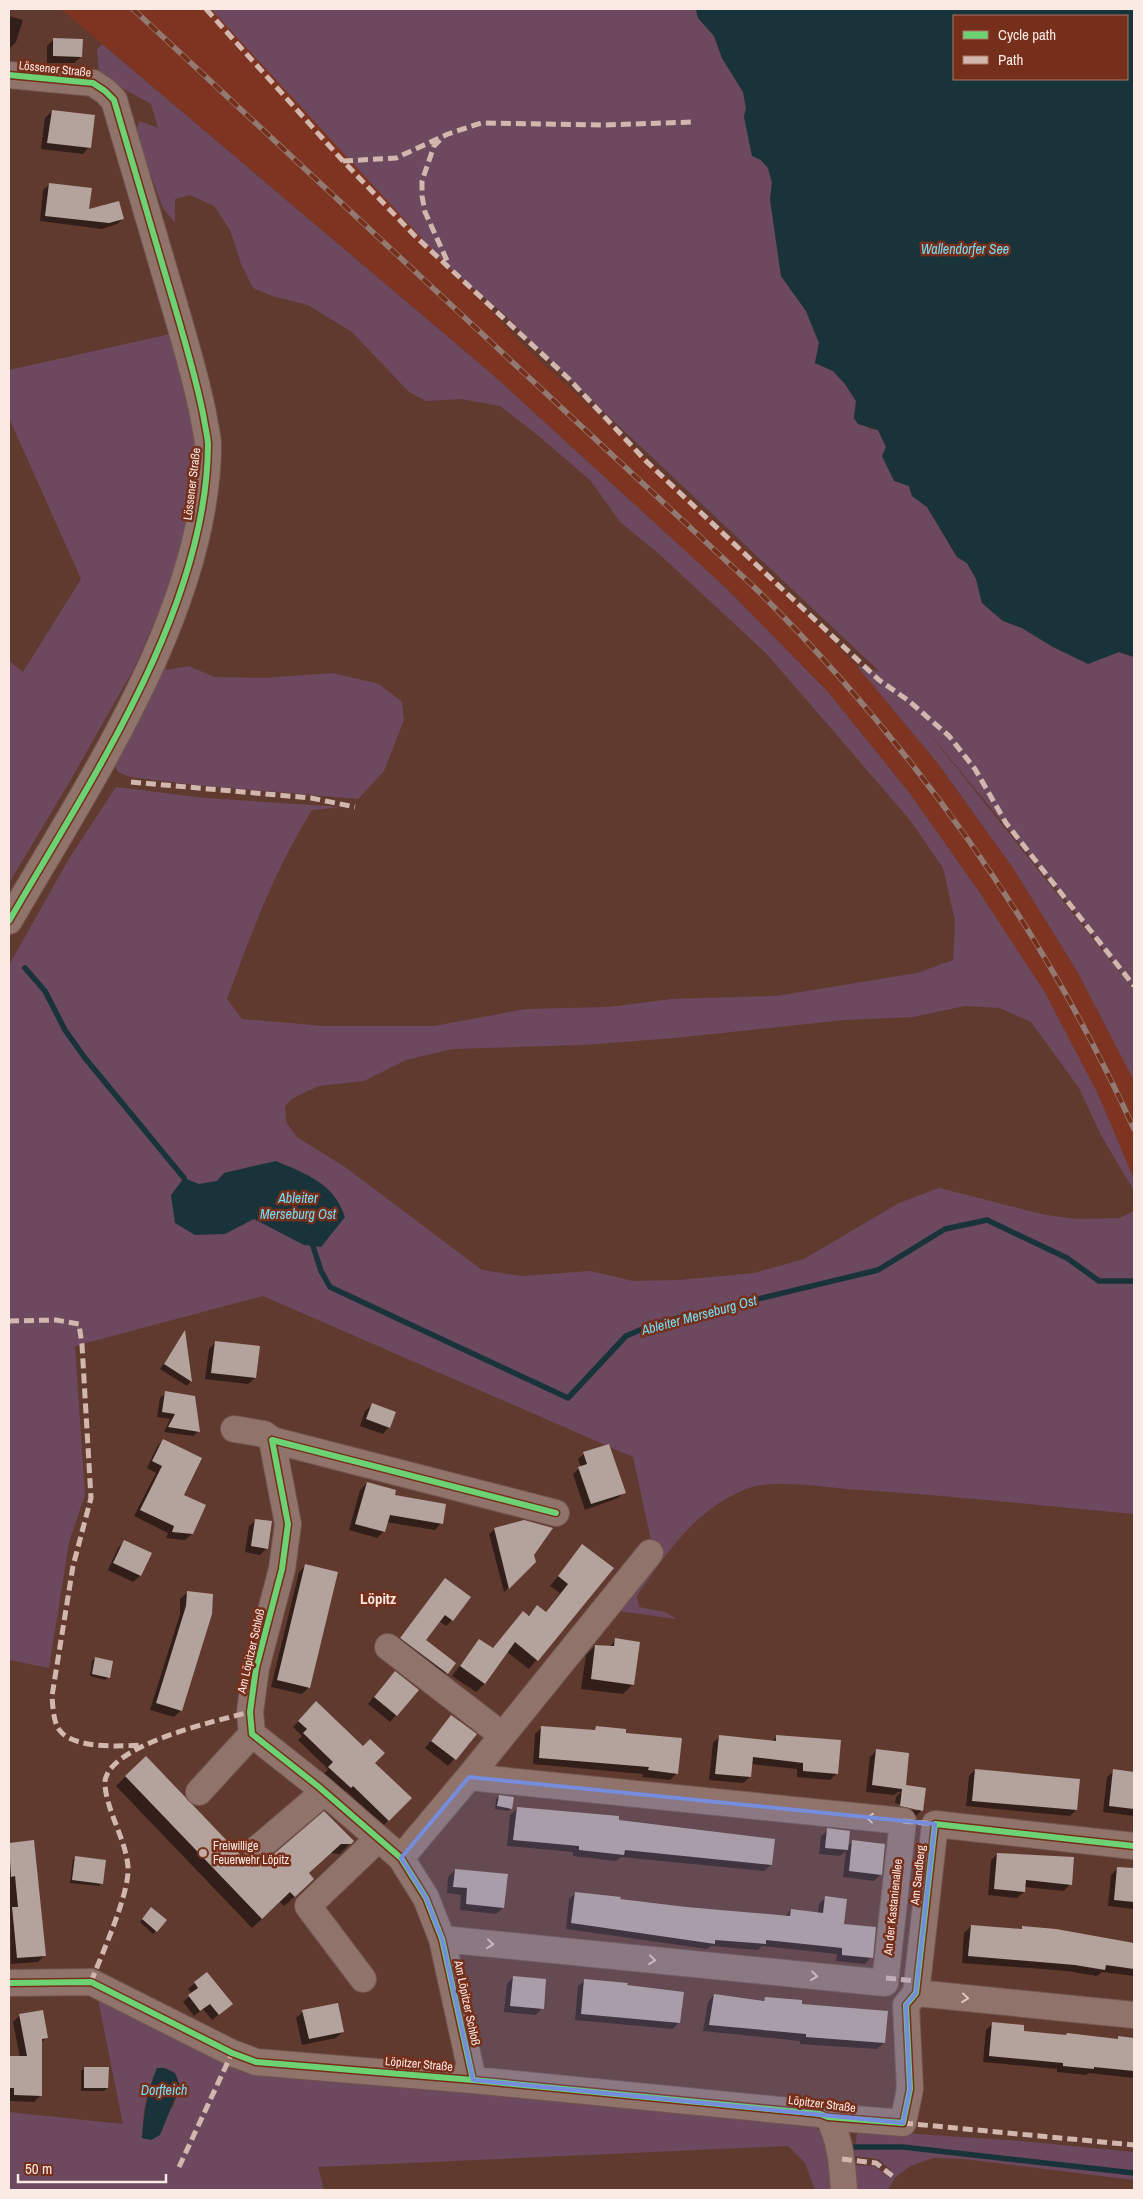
<svg xmlns="http://www.w3.org/2000/svg" width="1143" height="2199" viewBox="0 0 1143 2199" font-family="'Archivo Narrow',sans-serif">
<style>
.built{fill:#7e3420}
.green{fill:#6c495e;fill-rule:evenodd}
.water{fill:#183339;fill-rule:evenodd}
.shadow{fill:#0007}
.lines{fill:none;stroke-linecap:round;stroke-linejoin:round}
.stream{stroke:#183339;stroke-width:5.5}
.building{fill:#b4a29d}
.minor-casing{stroke:#72564f;stroke-width:28}
.minor{stroke:#90736b;stroke-width:26}
.rail-casing{stroke:#927a73;stroke-width:5.5}
.rail{stroke:#752f1b;stroke-width:4;stroke-dasharray:11;stroke-linecap:butt}
.quiet{stroke:#d1b7ad;stroke-width:5;stroke-dasharray:10 5;stroke-linecap:butt}
.cycleway-casing{stroke:#752f1b;stroke-width:9}
.cycleway{stroke:#6cd273;stroke-width:6}
.oneway{stroke:#dbc6c0}
.marked{fill:#768cdd;fill-opacity:0.2;stroke:#768cdd;stroke-width:4;stroke-linejoin:round}
.poi-dot{fill:#c5aca5;stroke:#752f1b;stroke-width:2}
.labels{text-anchor:middle;stroke-width:5;stroke-linejoin:round;paint-order:stroke}
.street-label{font-size:12px;fill:#fbe9e4;stroke:#752f1b}
.poi-label{font-size:12px;fill:#fbe9e4;stroke:#752f1b;text-anchor:start}
.water-label{font-size:14px;font-style:italic;fill:#74def8;stroke:#752f1b}
.quarter-label{font-size:15px;font-weight:bold;fill:#fbe9e4;stroke:#752f1b}
</style>
<rect width="100%" height="100%" fill="#613a2f"/>
<path class="built" d="M61 9H217L520 342 754 558 857 666 939 765 1013 868 1077 971 1134 1081V1179L1097 1092 978 890 908 791 828 692 726 588 493 375Z"/>
<path class="green" d="M211 9H696L698 18 714 36 722 58 743 92 746 108 744 117 761 160 768 168 772 183 770 199 781 276 806 311 819 343 815 363 833 371 845 384 856 401 854 418 870 429 878 430 886 447 882 456C887 466 898 483 909 486L912 496 927 507 957 557 967 563 976 579 982 603 1003 621 1022 628 1053 647 1105 656 1119 652 1134 657V989L1060 892 920 722 1134 990V1081L1077 971 1013 868 939 765 857 666 880 672 569 379 502 312 451 270Z
M102 44 493 375 726 588 828 692 908 791 978 890 1044 991 1097 1092 1134 1179V1191L1101 1135 1079 1088 1031 1022 1000 1008 965 1006 913 1017 845 1020 675 1038 583 1045 452 1049 406 1060 364 1081 319 1086 293 1098 285 1106 286 1122 297 1137 345 1167 482 1270 522 1276 590 1271 633 1281 679 1280 754 1273 804 1259 899 1203 939 1188 1046 1215 1077 1219 1119 1218 1134 1211V1514C1039 1505 943 1495 847 1489 821 1487 774 1479 749 1488 697 1507 667 1552 637 1596L639 1607 665 1612 677 1619 610 1610 654 1554 633 1457 263 1296 75 1346 85 1495 69 1542 49 1668 9 1660V965L70 857 116 787 205 798 342 807 312 810C275 869 251 934 227 999L242 1019 324 1026H434L526 1009 609 1007 671 999 776 996 917 973 953 960 955 921 943 868 910 820 766 653 659 554 620 522 590 480 535 433 500 406 461 399 426 401 409 392 352 332 308 305 272 296 253 288 241 264 230 230 214 206 190 195 175 199V223L163 208 136 135 139 121 158 128 151 104 99 75 97 50Z
M175 333 198 434 192 507 171 585 133 670 70 781 9 883V661L23 672 81 579 9 418V370Z
M165 656 166 670 189 666 214 677 263 678 333 673 379 684 402 702 404 720 384 771 358 799 195 785 130 777 118 772 115 765Z
M95 1984 232 2053 828 2117 817 2129 825 2135 834 2190H815L805 2163 788 2146 318 2167 324 2190H9V2112L123 2124ZM175 2073 180 2086 173 2107 142 2138 144 2110 150 2085Z
M871 2131 1021 2141 1134 2152V2180L964 2159 933 2158 910 2166 895 2178 888 2190H854L855 2165 874 2166 885 2174 891 2170 878 2159 854 2156 857 2133Z"/>
<path class="water" d="M696 9H1134V657L1119 652 1088 664 1053 647 1022 628 1003 621 982 603 976 579 967 563 957 557 927 507 912 496 909 486 894 481 882 456 886 447 878 430 858 424 854 418 856 401 845 384 833 371 815 363 819 343 806 311 781 276 770 199 772 183 768 168 761 160 752 156 744 117 746 108 743 92 722 58 714 36 698 18ZM954 16H1127V79H954Z
M276 1161C306 1174 334 1183 345 1217L321 1247 304 1245 254 1219 225 1234 195 1235 175 1223 171 1195 184 1178 199 1184 217 1181 224 1173Z
M157 2068H165L175 2073 180 2086 160 2135 151 2140 142 2138C144 2113 147 2091 157 2068Z"/>
<path class="shadow" d="M9 16 23 20 16 42 9 49Z
M54 39 81 57 74 63H47V46Z
M52 111 89 147 83 154 41 149 45 118Z
M49 185 88 211 123 219 117 224 102 229 40 221 43 190Z
M184 1333 191 1381 187 1386 160 1369Z
M216 1342 255 1378 248 1384 205 1379 209 1349Z
M166 1393 199 1431 193 1436 164 1432 170 1419 157 1417 160 1398Z
M372 1405 389 1427 383 1434 360 1426 365 1411Z
M163 1440 183 1496 192 1534 185 1540 166 1538 168 1533 134 1516 156 1473 147 1468 157 1447Z
M584 1454 624 1492 618 1498 585 1510 573 1474 581 1467 578 1459Z
M367 1483 393 1496 441 1523 435 1530 386 1522 384 1531 377 1538 349 1530 360 1490Z
M256 1520 267 1548 260 1555 245 1552 249 1526Z
M495 1529 533 1554 535 1562 504 1592 489 1534Z
M125 1541 150 1553 140 1576 133 1582 108 1570 118 1548Z
M582 1546 612 1568 529 1669 507 1652 484 1684 476 1692 452 1676 479 1640 492 1649 537 1607 545 1613 560 1593 550 1586Z
M306 1565 309 1687 302 1694 271 1687 299 1572Z
M445 1580 452 1620 446 1626 439 1621 424 1641 454 1663 441 1679 395 1644Z
M187 1593 211 1614 180 1711 174 1717 150 1710 180 1614V1599Z
M616 1640 633 1684 623 1694 581 1689 586 1655 596 1645 609 1647Z
M95 1658 108 1677 105 1680 90 1676 92 1661Z
M388 1679 417 1690 390 1722 368 1704Z
M316 1703 410 1798 383 1826 346 1791 344 1793 324 1774 328 1769 298 1740 302 1736 293 1727Z
M451 1716 475 1735 448 1766 425 1748Z
M542 1727 593 1731 596 1728 624 1734 677 1773 670 1780 642 1777 643 1774 533 1764 535 1734Z
M720 1736 771 1742 777 1736 837 1773 830 1780 797 1777V1769L751 1764 750 1777 743 1783 709 1780 713 1743Z
M876 1751 921 1811 915 1817 894 1812 895 1806 918 1811V1809L895 1803 896 1797 901 1792H898L894 1795 866 1792 870 1757Z
M975 1770 1076 1810 1070 1816 966 1806 969 1776Z
M1114 1771 1134 1773V1816L1103 1812 1107 1777Z
M126 1776 252 1869 267 1862 352 1841 340 1854 330 1853 308 1874 303 1889 284 1906 280 1902 252 1928 116 1786Z
M499 1796 511 1808 508 1811 495 1809 496 1799Z
M517 1809 618 1821 771 1865 764 1871 621 1857 616 1861 573 1856V1852L507 1846 510 1815Z
M828 1830 847 1847 853 1841 881 1874 874 1881 843 1877 846 1851 840 1856 819 1854 821 1836Z
M33 1842 45 1955 38 1962 11 1964 9 1844Z
M998 1854 1070 1884 1064 1891 1024 1887V1892L1017 1898 988 1895 991 1860Z
M75 1857 102 1883 99 1886 70 1883 73 1860Z
M1118 1868 1134 1870V1909L1108 1906 1111 1875Z
M455 1870 503 1908 496 1914 460 1910 461 1895 447 1893 448 1877Z
M576 1893 619 1901 686 1908 785 1916 791 1910 818 1913 819 1904 825 1898 843 1925 871 1957 865 1964 836 1961 837 1954 762 1946 758 1950 711 1946 707 1949 566 1929 569 1899Z
M151 1909 165 1921 153 1934 140 1922Z
M971 1926 1020 1930 1023 1927 1131 1943 1134 1940V1976L1102 1972 1097 1976 1067 1971 962 1963 964 1933Z
M207 1973 225 2010 212 2020 203 2009 194 2016 183 2002 192 1994 188 1989Z
M513 1977 542 2008 536 2015 504 2012 507 1984Z
M585 1980 626 1986 679 2022 673 2029 575 2020 578 1986Z
M714 1995 762 2001 765 1998 800 2006 884 2043 877 2049 800 2044V2041L703 2031 708 2002Z
M303 2012 343 2031 336 2038 302 2045 296 2018Z
M20 2015 47 2037 41 2043V2095L34 2102 9 2101V2058H20L13 2022Z
M992 2024 1022 2032 1116 2040 1119 2038 1134 2039V2078L1089 2073 1086 2075 1057 2072V2069L983 2062 986 2030Z
M84 2068 107 2088 104 2091H81V2071Z"/>
<g class="lines">
<path class="stream" d="M25 968 45 991 65 1030 85 1058 184 1178
M313 1246 321 1271 330 1287 568 1398 626 1336 654 1324 878 1270 945 1229 987 1220 1067 1258 1099 1281H1134
M853 2147H903L1134 2173"/>
</g>
<path class="building" d="M53 38 83 39 82 57 53 56Z
M52 110 95 115 91 148 47 143Z
M49 183 92 188 89 209 119 201 124 219 109 223 45 216Z
M185 1330 192 1382 164 1364Z
M215 1341 260 1346 256 1378 211 1373Z
M165 1391 195 1396 200 1432 168 1427 175 1414 162 1412Z
M372 1403 396 1412 390 1428 366 1419Z
M163 1439 202 1458 184 1495 206 1505 193 1534 172 1532 174 1526 140 1510 162 1466 152 1461Z
M609 1444 626 1493 591 1504 578 1467 587 1464 583 1452Z
M367 1482 396 1490 395 1495 446 1504 443 1524 390 1515 385 1532 355 1524Z
M255 1519 272 1521 268 1549 251 1546Z
M524 1520 553 1528 534 1555 536 1562 509 1589 494 1528Z
M124 1540 152 1553 141 1576 113 1563Z
M582 1544 614 1568 538 1661 515 1642 485 1684 460 1666 479 1639 493 1648 523 1611 529 1616 537 1605 546 1612 568 1584 558 1576Z
M305 1564 338 1572 310 1688 277 1680Z
M445 1578 471 1597 453 1621 445 1615 426 1640 456 1663 448 1674 400 1638Z
M187 1591 213 1594 212 1614 182 1711 156 1703 186 1606Z
M615 1638 640 1642 634 1685 591 1679 595 1645 614 1646Z
M95 1657 113 1661 110 1678 92 1674Z
M395 1671 419 1690 397 1716 374 1697Z
M316 1701 363 1746 370 1739 385 1753 375 1763 412 1798 389 1821 353 1786 351 1788 328 1767 333 1762 303 1733 307 1729 298 1721Z
M451 1715 477 1734 456 1760 431 1741Z
M541 1726 595 1730 596 1726 626 1729V1733L682 1738 678 1774 648 1770 649 1767 539 1758Z
M719 1735 776 1741V1735L841 1740 838 1774 803 1771V1763L753 1757 751 1777 715 1774Z
M876 1749 909 1753 906 1785 926 1788 923 1811 900 1806 902 1789 872 1785Z
M146 1756 252 1867 256 1864 267 1860 324 1811 354 1841 351 1844H341L309 1873 314 1879 295 1897 290 1892 262 1919 125 1776Z
M975 1769 1080 1779 1077 1810 972 1801Z
M1113 1769 1134 1772V1809L1109 1806Z
M499 1795 514 1797 512 1809 497 1806Z
M517 1807 619 1816V1820L775 1839 772 1865 625 1850 624 1855 579 1850V1846L513 1840Z
M827 1828 850 1831 848 1850 825 1848Z
M34 1840 46 1956 17 1958 12 1907H18L15 1876 11 1877 9 1843Z
M852 1840 885 1844 882 1875 849 1871Z
M997 1853 1074 1857 1072 1885 1026 1880 1025 1892 994 1889Z
M75 1856 106 1860 103 1884 72 1880Z
M1117 1867 1134 1868V1902L1114 1900Z
M455 1869 508 1874 504 1908 466 1904 467 1888 453 1887Z
M575 1892 621 1897 620 1899 686 1907 790 1916 791 1909 823 1913 825 1896 847 1899 844 1924 876 1927 873 1958 842 1955V1948L766 1940V1944L715 1940V1944L571 1923Z
M151 1907 167 1920 157 1932 142 1919Z
M971 1925 1022 1929V1926L1056 1929 1134 1943V1969L1106 1965 1105 1970 1075 1965 968 1956Z
M207 1972 233 2004 219 2015 210 2004 200 2011 188 1995 198 1988 194 1982Z
M513 1976 546 1979 544 2009 510 2006Z
M584 1979 628 1983 627 1985 684 1992 680 2023 581 2014Z
M714 1994 764 2001 765 1997 802 2000V2004L888 2011 885 2043 806 2037V2034L709 2025Z
M338 2003 344 2032 309 2039 302 2010Z
M43 2010 48 2038 42 2039V2096L14 2095V2088H9V2056H27L19 2014Z
M992 2022 1024 2025V2031L1066 2035 1067 2033 1118 2039V2036L1134 2038V2071L1094 2067V2069L1063 2066V2063L989 2056Z
M84 2067H109L108 2088H84Z"/>
<g class="lines">
<defs>
<path id="minor" d="M9 75 93 83 105 91 114 100C136 174 157 247 179 321 188 353 198 386 204 419 205 427 208 437 208 445 207 609 89 783 9 921
M234 1429 264 1434 272 1440
M388 1647 502 1735
M199 1792 252 1734
M257 1849 324 1792
M401 1858 469 1777 650 1553
M442 1939 885 1983 903 1821 469 1777
M363 1979 308 1906 378 1839
M9 1983 91 1982 232 2053 256 2062 473 2080 820 2114 828 2117 903 2123 910 2089 906 2005 916 1993 935 1824 1134 1846
M916 1993 1134 2015
M473 2080 442 1939 426 1898 401 1858 319 1787 252 1734 250 1712 256 1668 282 1569 288 1524 272 1440 556 1513
M828 2117C841 2140 842 2164 844 2190"/>
</defs>
<use href="#minor" class="minor-casing"/>
<use href="#minor" class="minor"/>
<defs>
<path id="rail" d="M133 9 752 585C911 742 1042 926 1134 1129"/>
</defs>
<use href="#rail" class="rail-casing"/>
<use href="#rail" class="rail"/>
<path class="quiet" d="M206 9 343 161 415 236 569 379 647 462 879 680 909 701 949 736 975 769 1006 823 1134 986
M440 140 434 146 422 181V196L425 212 449 265
M343 161 396 158 448 134 481 123 603 125 693 122
M131 782 311 798 355 807
M9 1321 56 1320 79 1324 82 1345 91 1498 73 1566 52 1696C53 1707 53 1725 62 1733 79 1749 121 1746 142 1745
M903 1821 935 1824
M886 1978 917 1981
M91 1982C101 1956 130 1893 128 1867 126 1840 108 1814 105 1786 100 1746 220 1720 250 1712
M903 2123 1134 2145
M842 2159 876 2163 895 2178
M179 2167 232 2053"/>
<defs>
<path id="cycleway" d="M9 75 93 83 105 91 114 100C136 174 157 247 179 321 188 353 198 386 204 419 205 427 208 437 208 445 207 609 89 783 9 921
M9 1983 91 1982 232 2053 256 2062 473 2080 820 2114 828 2117 903 2123 910 2089 906 2005 916 1993 935 1824 1134 1846
M473 2080 442 1939 426 1898 401 1858 319 1787 252 1734 250 1712 256 1668 282 1569 288 1524 272 1440 556 1513"/>
</defs>
<use href="#cycleway" class="cycleway-casing"/>
<use href="#cycleway" class="cycleway"/>
</g>
<defs><path id="oneway-chevron" d="M-2-3.5L2.5 0L-2 3.5" fill="none" stroke-width="1.6" stroke-linecap="round" stroke-linejoin="round" transform="scale(1.25)"/></defs>
<g class="oneway">
<use href="#oneway-chevron" transform="translate(870 1818) rotate(-174)"/>
<use href="#oneway-chevron" transform="translate(490 1944) rotate(6)"/>
<use href="#oneway-chevron" transform="translate(652 1960) rotate(6)"/>
<use href="#oneway-chevron" transform="translate(814 1976) rotate(6)"/>
<use href="#oneway-chevron" transform="translate(965 1998) rotate(6)"/>
</g>
<path class="marked" d="M469 1777 935 1824 916 1993 906 2005 910 2089 903 2123 473 2080 442 1939 426 1898 401 1858Z"/>
<circle class="poi-dot" cx="203" cy="1853" r="5"/>
<g class="labels">
<g class="street-label">
<text transform="translate(55 69) rotate(6)" y="4">Lössener Straße</text>
<text transform="translate(192 484) rotate(-83)" y="4">Lössener Straße</text>
<text transform="translate(251 1651) rotate(-77)" y="4">Am Löpitzer Schloß</text>
<text transform="translate(918 1875) rotate(-84)" y="4">Am Sandberg</text>
<text transform="translate(893 1907) rotate(-84)" y="4">An der Kastanienallee</text>
<text transform="translate(467 2003) rotate(78)" y="4">Am Löpitzer Schloß</text>
<text transform="translate(419 2064) rotate(5)" y="4">Löpitzer Straße</text>
<text transform="translate(822 2104) rotate(7)" y="4">Löpitzer Straße</text>
</g>
<g class="poi-label">
<text x="213" y="1850">Freiwillige<tspan x="213" dy="14">Feuerwehr Löpitz</tspan></text>
</g>
<g class="water-label">
<text x="965" y="254">Wallendorfer See</text>
<text x="298" y="1203">Ableiter<tspan x="298" dy="16">Merseburg Ost</tspan></text>
<text transform="translate(699 1315) rotate(-15)" y="5">Ableiter Merseburg Ost</text>
<text x="164" y="2095">Dorfteich</text>
</g>
<g class="quarter-label">
<text x="378" y="1604">Löpitz</text>
</g>
</g>
<rect width="1143" height="2199" fill="none" stroke="#fbe9e4" stroke-width="20"/>
<rect x="953" y="15" width="175" height="65" fill="#752f1b" stroke="#ab796b"/>
<rect x="963" y="31" width="25" height="8" fill="#6cd273" stroke="#ab796b"/>
<text x="998" y="40" font-size="15" fill="#fbe9e4">Cycle path</text>
<rect x="963" y="56" width="25" height="8" fill="#d1b7ad" stroke="#ab796b"/>
<text x="998" y="65" font-size="15" fill="#fbe9e4">Path</text>
<path d="M18 2174v8h148v-8" fill="none" stroke="#fbe9e4" stroke-width="2.5"/>
<text x="25" y="2174" font-size="15" fill="#fbe9e4" stroke="#752f1b" stroke-width="4" paint-order="stroke">50 m</text>
</svg>
